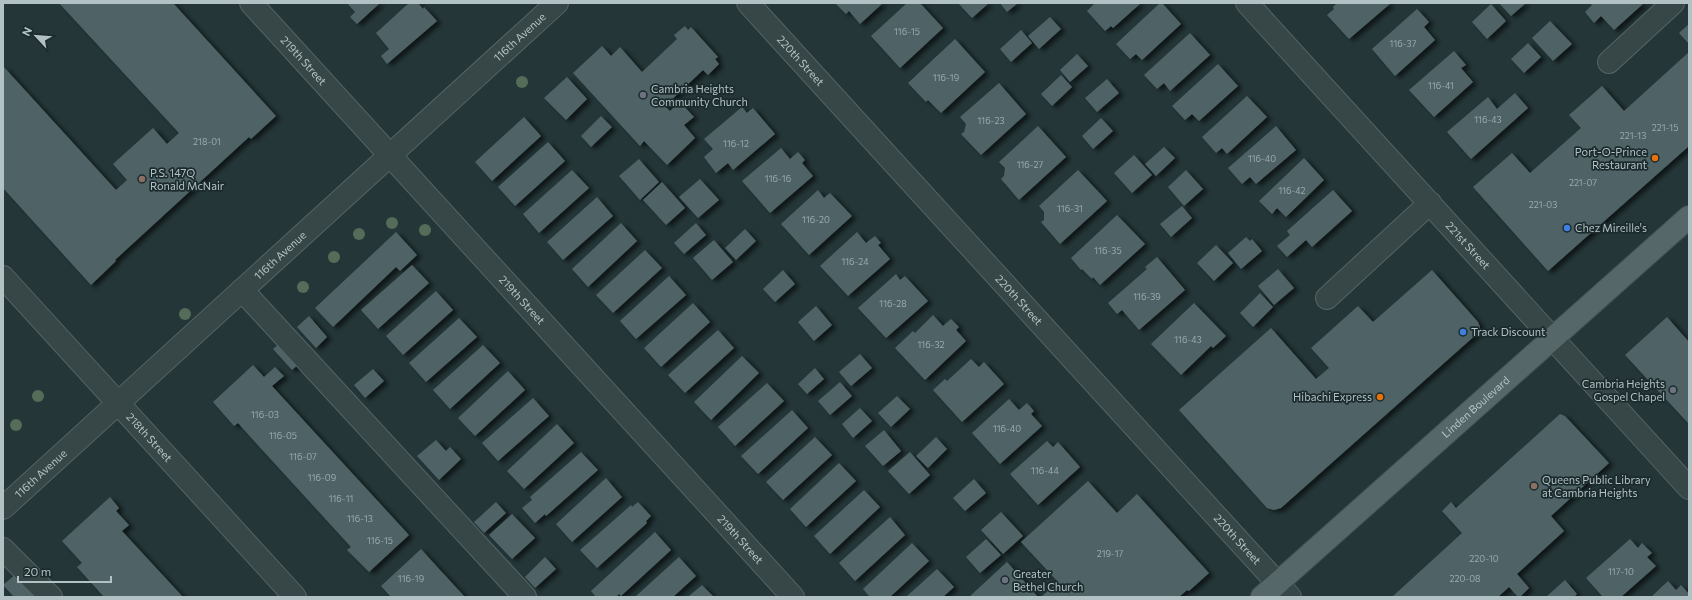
<svg xmlns="http://www.w3.org/2000/svg" width="1692" height="600" viewBox="0 0 1692 600" font-family="Commissioner,sans-serif">
<style>
.building{fill:#4f6466;filter:url(#shadow)}
.lines{fill:none;stroke-linecap:round;stroke-linejoin:round}
.minor-casing{stroke:#556566;stroke-width:24}
.major-casing{stroke:#435354;stroke-width:24}
.minor{stroke:#374748;stroke-width:22}
.major{stroke:#556768;stroke-width:22}
.tree{fill:#556c58}
.worship-dot{fill:#6b7280;stroke:#1c2b2d;stroke-width:1.5}
.food-dot{fill:#e8710a;stroke:#1c2b2d;stroke-width:1.5}
.education-dot{fill:#8d6e63;stroke:#1c2b2d;stroke-width:1.5}
.shop-dot{fill:#3f7fe0;stroke:#1c2b2d;stroke-width:1.5}
.labels{text-anchor:middle;stroke-width:3.5;stroke-linejoin:round;paint-order:stroke}
.number-label{font-size:9px;fill:#99aaac}
.street-label{font-size:11px;fill:#b2c2c4;stroke:#1c2b2d}
.poi-label{font-size:11px;fill:#b2c2c4;stroke:#1c2b2d;text-anchor:start}
</style>
<defs>
<filter id="shadow"><feDropShadow dx="4.5" dy="2.5" stdDeviation="2" flood-color="#0009"/></filter>
</defs>
<rect width="100%" height="100%" fill="#243638"/>
<path class="building" d="M59 3H173L276 116 251 139 249 137 115 260 116 261 91 285 3 188V66L116 190 127 180 113 164 153 128 167 144 179 133Z
M347 3H380L357 24 350 17 355 12Z
M409 3H418L423 9 424 7 437 21 387 64 381 56 389 49 376 33Z
M835 3H883L860 24 849 11 846 14Z
M907 3H920L943 28 900 68 871 36Z
M958 3H989L972 18Z
M1000 3H1018L1007 12Z
M1095 3H1141L1113 28 1111 26 1105 31 1087 11Z
M1160 3H1162L1181 24 1142 60 1136 54 1130 59 1116 44Z
M1337 3H1391L1349 39 1327 15 1334 9 1333 7Z
M1499 3H1526L1511 16Z
M1590 3H1644L1614 30 1601 16 1594 23 1585 12 1592 5Z
M1491 4 1506 21 1487 39 1472 22Z
M1417 9 1429 22 1424 27 1435 40 1395 76 1372 49Z
M1050 17 1061 29 1039 49 1028 36Z
M1550 21 1572 44 1553 61 1532 38Z
M1689 24V44L1679 33Z
M685 26 688 30 691 27 718 57 715 59 719 64 708 75 703 70 665 106 670 111 680 102 694 117 684 125 695 138 667 165 644 141 640 146 573 73 602 46 611 56 620 47 642 72 677 39 674 35Z
M1021 30 1032 43 1011 62 1000 49Z
M1190 33 1210 55 1170 91 1164 83 1157 89 1144 75Z
M955 39 985 72 941 113 928 100 926 102 908 83Z
M1528 43 1541 57 1524 73 1511 59Z
M1454 51 1466 65 1461 68 1473 82 1434 117 1409 90Z
M1689 52V146L1548 271 1473 187 1512 153 1530 173 1581 128 1569 115 1602 86 1624 111Z
M1077 54 1088 66 1070 82 1060 70Z
M1218 64 1238 86 1199 121 1192 114 1185 120 1172 106Z
M1061 75 1072 87 1052 106 1041 94Z
M567 77 587 99 566 120 544 98Z
M1107 79 1119 93 1097 112 1085 98Z
M999 83 1026 114 981 155 961 134 964 132 966 124 960 117Z
M1515 93 1528 108 1471 159 1447 132 1488 97 1497 109Z
M1247 96 1267 117 1227 154 1222 148 1216 153 1202 137Z
M742 107 747 113 753 108 775 134 733 170 728 163 716 173 704 157 713 149 704 139Z
M601 116 612 127 591 147 581 136Z
M524 117 541 136 492 181 475 162Z
M1101 118 1113 131 1093 149 1082 136Z
M1038 126 1066 157 1019 200 1001 179 1004 176 1005 168 999 162Z
M1276 126 1296 150 1256 184 1250 177 1242 184 1228 168Z
M548 142 565 161 515 206 498 187Z
M1164 147 1175 158 1156 176 1145 164Z
M781 148 790 159 798 152 805 160 802 163 813 176 770 213 742 181Z
M1134 155 1152 175 1132 193 1114 173Z
M1304 158 1324 180 1286 217 1277 208 1272 214 1259 201Z
M639 159 659 182 640 200 619 176Z
M572 170 589 188 539 233 523 214Z
M1078 170 1107 201 1060 244 1041 222 1044 220V212L1039 206Z
M1186 170 1203 189 1184 206 1168 187Z
M700 179 719 200 698 218 679 197Z
M662 182 685 208 666 225 643 200Z
M818 190 824 198 830 193 852 216 809 255 781 224Z
M1333 190 1352 211 1312 247 1306 240 1287 257 1277 246 1290 235 1287 231Z
M597 197 613 216 563 260 547 242Z
M1182 206 1192 218 1171 237 1160 224Z
M1117 215 1145 244 1100 285 1093 277 1092 279 1082 269 1081 270 1071 258Z
M621 223 637 241 588 287 572 269Z
M696 223 706 235 684 254 674 243Z
M745 229 756 241 736 260 725 248Z
M396 232 417 255 400 271 396 267 333 327 315 308Z
M857 232 866 243 875 236 881 243 878 245 890 259 848 296 820 266Z
M1246 237 1250 241 1252 239 1262 251 1241 269 1228 253Z
M714 240 733 262 712 280 693 258Z
M1216 245 1233 263 1214 281 1197 263Z
M645 250 662 268 613 313 596 295Z
M1157 257 1185 290 1139 330 1122 310 1117 314 1108 303 1147 269 1145 267Z
M412 265 429 283 378 329 361 310Z
M1278 269 1294 288 1274 305 1258 286Z
M783 270 795 284 775 302 763 289Z
M1432 270 1478 322 1480 327 1479 332 1281 508 1274 510 1267 508 1179 410 1271 328 1316 379 1329 368 1311 348 1358 306 1373 322Z
M896 274 900 280 905 276 928 301 886 338 858 308Z
M669 276 686 295 636 339 620 321Z
M436 291 453 310 403 355 386 336Z
M1260 293 1273 307 1253 327 1240 313Z
M693 303 710 322 661 367 644 348Z
M1194 303 1226 336 1213 348 1211 346 1181 375 1151 344Z
M816 306 832 325 814 341 798 322Z
M933 315 943 326 951 319 959 327 956 330 966 341 925 380 895 348 913 331 915 333Z
M309 316 327 337 316 348 297 327Z
M1667 317 1689 342V424L1625 355Z
M459 318 477 337 426 382 409 363Z
M718 330 734 348 685 393 668 375Z
M284 340 302 361 292 370 273 349Z
M483 345 500 363 450 409 433 390Z
M860 354 872 368 851 386 839 372Z
M742 356 759 373 711 420 694 402Z
M971 359 979 367 984 362 1004 384 962 422 933 390 945 379 947 381Z
M253 365 264 377 275 367 284 376 272 386 409 535 369 572 347 550 351 547 255 442 238 423 234 426 213 402Z
M815 368 824 379 807 394 798 384Z
M373 369 384 381 365 398 354 385Z
M508 371 525 390 475 436 458 418Z
M840 382 852 396 830 415 818 401Z
M767 383 784 401 735 446 718 427Z
M897 396 910 409 891 427 878 413Z
M533 398 549 416 498 461 482 443Z
M1009 399 1019 410 1027 403 1034 411 1031 414 1042 426 1000 464 972 433Z
M860 408 872 421 853 438 842 424Z
M792 410 808 428 758 474 741 456Z
M1560 414 1565 416 1609 463 1551 516 1564 531 1517 574 1529 588 1520 597H1518L1509 587 1498 597H1392L1462 533 1442 511 1451 502 1456 508Z
M557 424 574 443 524 489 507 471Z
M884 430 901 451 883 466 865 446Z
M815 437 832 455 783 500 766 482Z
M936 437 947 449 928 468 916 456Z
M436 440 446 451 450 447 461 459 439 480 417 456Z
M1047 441 1053 447 1058 442 1080 467 1038 505 1010 474Z
M581 452 598 470 546 516 545 514 535 523 522 508 532 500 530 497Z
M910 452 930 475 909 494 888 471Z
M839 463 856 481 806 527 790 509Z
M606 478 622 497 572 542 556 524Z
M974 479 986 493 965 511 953 498Z
M1088 481 1117 513 1137 494 1209 573 1189 591 1187 590 1179 597H1041L1058 582 1021 542Z
M864 490 880 507 830 554 814 536Z
M110 497 119 508 116 511 129 525 122 531 183 597H104L77 567 82 563 62 541Z
M496 502 506 513 484 533 474 522Z
M638 502 651 516 646 521 647 523 597 568 580 550 631 505 632 507Z
M1001 512 1023 536 1003 554 981 530Z
M512 514 535 538 512 559 489 535Z
M890 517 905 535 855 581 839 563Z
M655 532 671 550 621 596 619 594 616 597H596L591 591Z
M986 539 1001 555 980 573 966 557Z
M1630 539 1638 548 1642 543 1652 553 1647 557 1656 566 1621 597H1603L1586 578Z
M912 543 929 561 890 597H870L863 589Z
M421 549 441 571 465 597H391L381 586Z
M545 557 556 569 535 588 525 577Z
M679 557 696 576 673 597H635Z
M1007 562 1038 597H969Z
M937 569 954 587 943 597H906Z
M16 574 35 595 33 597H14L3 585Z
M1565 580 1577 594 1574 597H1546Z
M1668 581 1676 590 1681 585 1689 594V596L1651 597Z
M702 585 714 597H688Z"/>
<g class="lines">
<defs>
<g id="minor">
<path id="s1" d="M251 3 793 597"/>
<path id="s2" d="M748 3 1290 597"/>
<path id="s3" d="M1247 3 1689 488"/>
<path d="M1609 62 1673 3"/>
<path id="s4" d="M3 277 295 597"/>
<path d="M242 290 525 597"/>
<path d="M1327 298 1430 203"/>
<path id="s5" d="M3 508 557 3"/>
<path d="M3 549 51 597"/>
</g>
<g id="major">
<path id="s6" d="M1262 597 1689 217"/>
</g>
</defs>
<use href="#minor" class="minor-casing"/>
<use href="#major" class="major-casing"/>
<use href="#minor" class="minor"/>
<use href="#major" class="major"/>
</g>
<g class="tree">
<circle cx="522" cy="82" r="6"/>
<circle cx="392" cy="223" r="6"/>
<circle cx="425" cy="230" r="6"/>
<circle cx="359" cy="234" r="6"/>
<circle cx="334" cy="257" r="6"/>
<circle cx="303" cy="287" r="6"/>
<circle cx="185" cy="314" r="6"/>
<circle cx="38" cy="396" r="6"/>
<circle cx="16" cy="425" r="6"/>
</g>
<g class="worship-dot">
<circle cx="643" cy="95" r="4"/>
<circle cx="1673" cy="390" r="4"/>
<circle cx="1005" cy="580" r="4"/>
</g>
<g class="food-dot">
<circle cx="1655" cy="158" r="4"/>
<circle cx="1380" cy="397" r="4"/>
</g>
<g class="education-dot">
<circle cx="142" cy="179" r="4"/>
<circle cx="1534" cy="486" r="4"/>
</g>
<g class="shop-dot">
<circle cx="1567" cy="228" r="4"/>
<circle cx="1463" cy="332" r="4"/>
</g>
<g class="labels">
<g class="number-label">
<text x="907" y="35">116-15</text>
<text x="1403" y="47">116-37</text>
<text x="946" y="81">116-19</text>
<text x="1441" y="89">116-41</text>
<text x="1488" y="123">116-43</text>
<text x="991" y="124">116-23</text>
<text x="1665" y="131">221-15</text>
<text x="1633" y="139">221-13</text>
<text x="207" y="145">218-01</text>
<text x="736" y="147">116-12</text>
<text x="1262" y="162">116-40</text>
<text x="1030" y="168">116-27</text>
<text x="778" y="182">116-16</text>
<text x="1583" y="186">221-07</text>
<text x="1292" y="194">116-42</text>
<text x="1543" y="208">221-03</text>
<text x="1070" y="212">116-31</text>
<text x="816" y="223">116-20</text>
<text x="1108" y="254">116-35</text>
<text x="855" y="265">116-24</text>
<text x="1147" y="300">116-39</text>
<text x="893" y="307">116-28</text>
<text x="1188" y="343">116-43</text>
<text x="931" y="348">116-32</text>
<text x="265" y="418">116-03</text>
<text x="1007" y="432">116-40</text>
<text x="283" y="439">116-05</text>
<text x="303" y="460">116-07</text>
<text x="1045" y="474">116-44</text>
<text x="322" y="481">116-09</text>
<text x="341" y="502">116-11</text>
<text x="360" y="522">116-13</text>
<text x="380" y="544">116-15</text>
<text x="1110" y="557">219-17</text>
<text x="1484" y="562">220-10</text>
<text x="1621" y="575">117-10</text>
<text x="411" y="582">116-19</text>
<text x="1465" y="582">220-08</text>
</g>
<g class="street-label">
<text dy="4" stroke="none"><textPath href="#s5" startOffset="699">116th Avenue</textPath></text>
<text dy="4" stroke="none"><textPath href="#s1" startOffset="78">219th Street</textPath></text>
<text dy="4" stroke="none"><textPath href="#s2" startOffset="78">220th Street</textPath></text>
<text dy="4" stroke="none"><textPath href="#s3" startOffset="328">221st Street</textPath></text>
<text dy="4" stroke="none"><textPath href="#s5" startOffset="375">116th Avenue</textPath></text>
<text dy="4" stroke="none"><textPath href="#s1" startOffset="402">219th Street</textPath></text>
<text dy="4" stroke="none"><textPath href="#s2" startOffset="402">220th Street</textPath></text>
<text dy="4" stroke="none"><textPath href="#s6" startOffset="286">Linden Boulevard</textPath></text>
<text dy="4" stroke="none"><textPath href="#s4" startOffset="217">218th Street</textPath></text>
<text dy="4" stroke="none"><textPath href="#s5" startOffset="51">116th Avenue</textPath></text>
<text dy="4" stroke="none"><textPath href="#s1" startOffset="726">219th Street</textPath></text>
<text dy="4" stroke="none"><textPath href="#s2" startOffset="726">220th Street</textPath></text>
</g>
<g class="poi-label">
<text x="651" y="93">Cambria Heights<tspan x="651" dy="13">Community Church</tspan></text>
<text x="1647" y="156" text-anchor="end">Port-O-Prince<tspan x="1647" dy="13">Restaurant</tspan></text>
<text x="150" y="177">P.S. 147Q<tspan x="150" dy="13">Ronald McNair</tspan></text>
<text x="1575" y="232">Chez Mireille's</text>
<text x="1471" y="336">Track Discount</text>
<text x="1665" y="388" text-anchor="end">Cambria Heights<tspan x="1665" dy="13">Gospel Chapel</tspan></text>
<text x="1372" y="401" text-anchor="end">Hibachi Express</text>
<text x="1542" y="484">Queens Public Library<tspan x="1542" dy="13">at Cambria Heights</tspan></text>
<text x="1013" y="578">Greater<tspan x="1013" dy="13">Bethel Church</tspan></text>
</g>
</g>
<rect width="1692" height="600" fill="none" stroke="#b2c2c4" stroke-width="8"/>
<g transform="translate(36 36) rotate(296)" stroke="#1c2b2d" stroke-width="3" paint-order="stroke">
<path d="M0-3L7 15L0 10L-7 15Z" fill="#b2c2c4"/>
<text y="-6" font-size="11" font-weight="bold" text-anchor="middle" fill="#b2c2c4">N</text>
</g>
<path d="M18 576v6h93v-6" fill="none" stroke="#b2c2c4" stroke-width="2"/>
<text x="24" y="576" font-size="12" fill="#b2c2c4" stroke="#1c2b2d" stroke-width="3" paint-order="stroke">20 m</text>
</svg>
